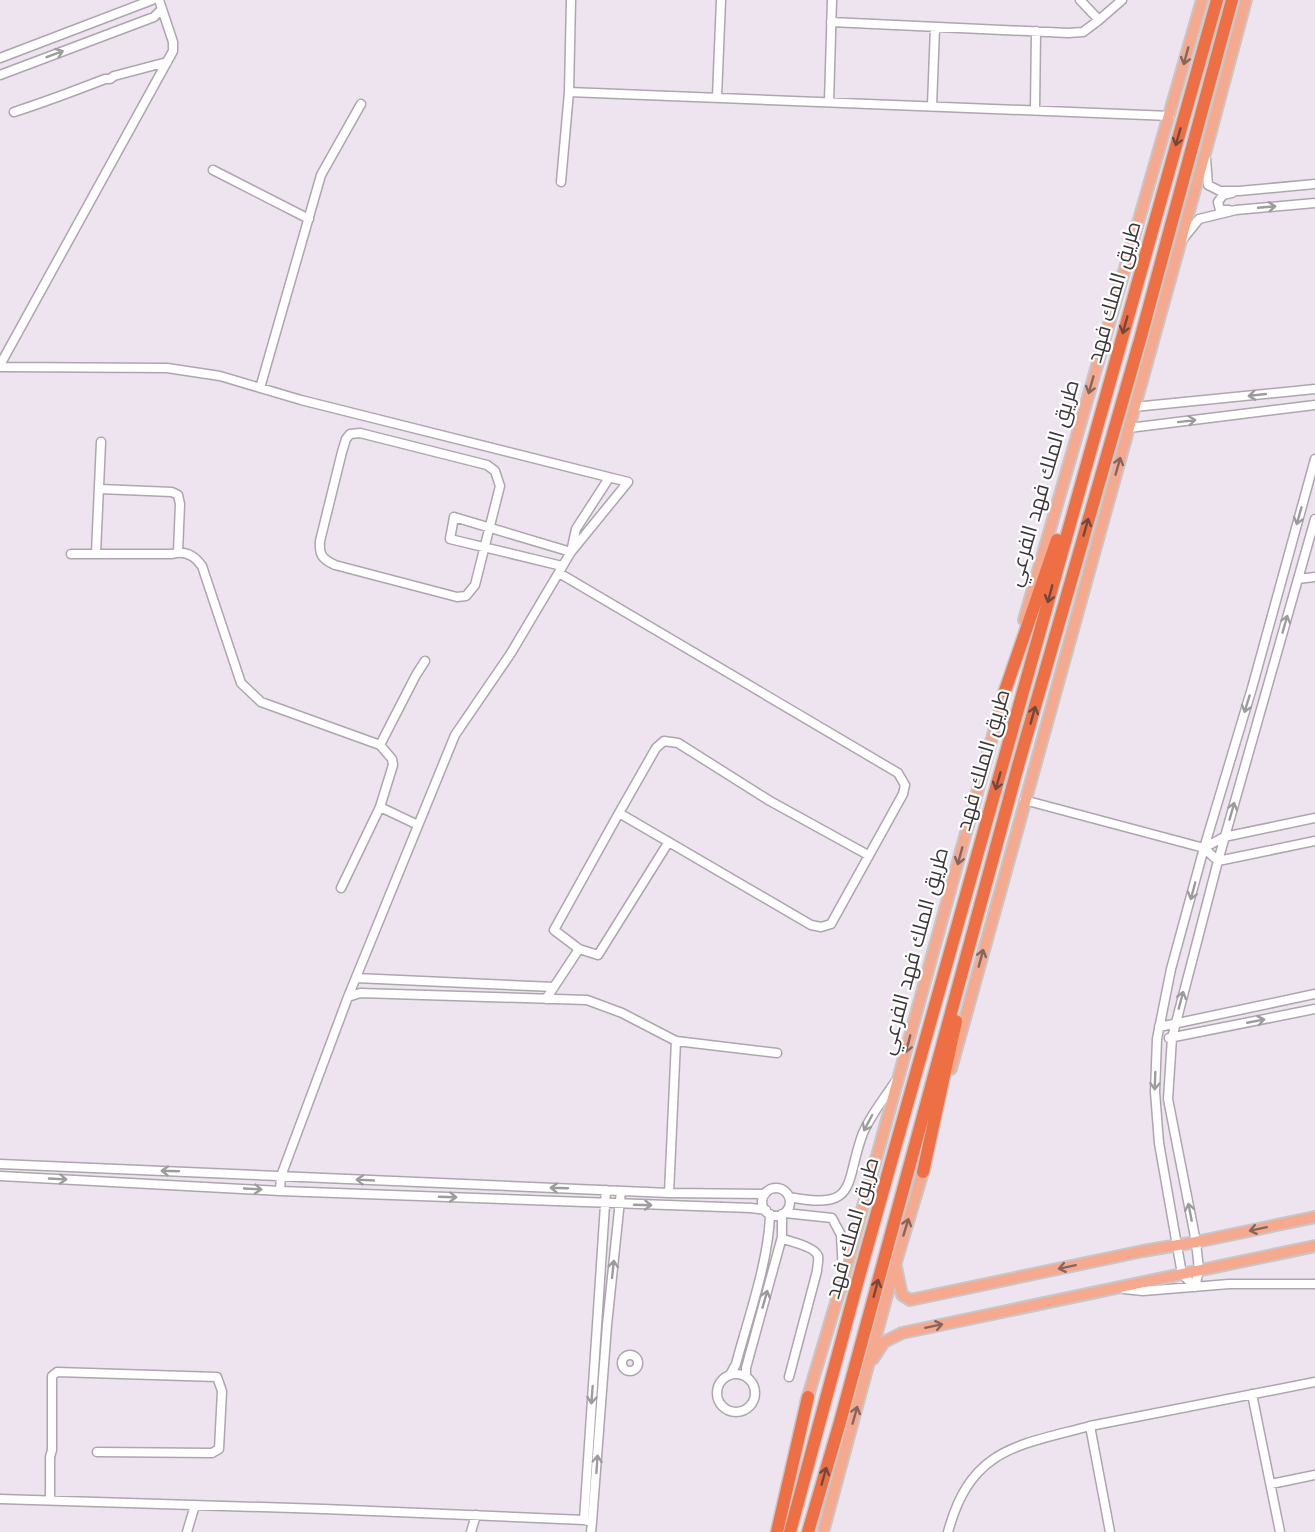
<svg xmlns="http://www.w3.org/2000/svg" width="1315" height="1532" viewBox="0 0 1315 1532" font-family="Montserrat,Cairo,sans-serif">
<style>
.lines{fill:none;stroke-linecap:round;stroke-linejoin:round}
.minor-casing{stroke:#aea5af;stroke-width:11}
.major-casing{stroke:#c8c7c8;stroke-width:14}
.highway-casing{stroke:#c8c7c8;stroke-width:15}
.minor{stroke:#fff;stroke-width:8}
.major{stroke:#f5a98f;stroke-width:10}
.highway{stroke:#ef6f45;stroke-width:12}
.oneway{stroke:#9c9b9d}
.oneway2{stroke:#85655d}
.oneway3{stroke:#70483e}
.labels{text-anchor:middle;stroke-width:4.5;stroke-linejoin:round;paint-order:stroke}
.street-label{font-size:21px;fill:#3a373b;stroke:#fff}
</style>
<rect width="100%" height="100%" fill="#eee4f0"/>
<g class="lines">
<defs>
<path id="minor" d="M571 0 569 92 1170 116
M1080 0 1099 20 1122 0
M831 22 1068 33 1083 32 1099 20
M0 58 152 0
M0 75 154 17 162 9 159 0
M717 97 721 0
M829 102 832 0
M932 106 935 27
M1035 110 1036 31
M14 112C45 102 74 91 105 79H110L114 76 167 62
M1206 159 1208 185 1220 191H1239L1315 184
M213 170 309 219
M561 182 569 92
M1229 210H1220L1218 202 1223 195 1232 193
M1183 239 1199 219 1236 210 1315 203
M0 365 173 51V42L162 9
M0 367 167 368 220 376 301 400 628 482 571 552 511 653 455 735 348 997
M260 388 321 175 361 104
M1134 407 1315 389
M1129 428 1315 405
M360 433 487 465 495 471 500 486 475 585 466 596 457 597 335 565C322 559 319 555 320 541L342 452 346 439 350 434Z
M1315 459 1252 688 1204 848 1171 969 1157 1039 1155 1092 1159 1143 1182 1274 1195 1287 1199 1270 1196 1242 1168 1099 1172 1038 1218 861 1315 519
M100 489 172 492 178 495 180 504 178 552
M96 553 101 442
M71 554H172C185 550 195 556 202 566L241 683 261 702 380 745 392 759 393 765 380 807 341 888
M562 566 450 539 454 517 571 552 576 529 609 478
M1298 579 1315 577
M380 745 416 675 425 661
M1024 800 1204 848 1218 861 1315 841
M380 807 418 825
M619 813 656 748 664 741 678 743 770 801 868 855
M1204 848 1224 837 1315 818
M579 949 598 955 668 843
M356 978 554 987
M546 999 579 949 554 930 619 813 811 925 821 927 831 924 903 794 905 785 898 773 559 573
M1159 1027 1315 994
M1169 1038 1315 1009
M676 1041 777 1053
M0 1164 669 1193 765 1194
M0 1176 280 1191 751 1208 766 1210
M762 1202a14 14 0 1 1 28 0a14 14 0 1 1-28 0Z
M280 1191 281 1176 348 997 360 993 587 1000 622 1013 676 1041 669 1193
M789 1197C860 1211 844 1183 863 1133 871 1114 884 1099 895 1082
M785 1213 832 1218 841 1235 843 1272
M782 1239C790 1241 815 1247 818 1256 819 1260 817 1267 817 1271L789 1377
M1124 1289 1143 1291 1229 1284H1315
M622 1363a8 8 0 1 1 16 0a8 8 0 1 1-16 0Z
M717 1393a19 19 0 1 1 38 0a19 19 0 1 1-38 0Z
M730 1375 736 1364C748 1319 769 1260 770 1214
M746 1376V1368L782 1237V1214
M1252 1394 1280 1532
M1090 1426 1315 1382
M1271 1484 1315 1475
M0 1499 324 1509 584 1520 592 1522 591 1532
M50 1499V1457L52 1450V1376L57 1372 217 1377 222 1391 219 1449 212 1453 97 1452
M584 1520 606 1190
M592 1522 607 1325 621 1191
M187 1532 195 1505
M471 1532 476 1515
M948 1532C971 1448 1016 1446 1090 1426L1110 1532"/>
<path id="major" d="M1024 620 1202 0
M951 1069 1206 150 1246 0
M896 1267 902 1295 910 1300 1143 1251 1196 1242 1315 1217
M873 1359 884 1342 902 1333 1315 1246
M806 1403 843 1279 1007 684
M823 1532 896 1262 925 1165"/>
<path id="highway" d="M1005 691 1057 540
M923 1172 956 1021
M777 1532 808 1397
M790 1532 858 1280 1217 0
M808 1532 840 1422 1018 766 1140 340 1232 0"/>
</defs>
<use href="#minor" class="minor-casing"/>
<use href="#major" class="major-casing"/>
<use href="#highway" class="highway-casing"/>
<use href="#minor" class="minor"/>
<use href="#major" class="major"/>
<use href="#highway" class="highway"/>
</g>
<defs><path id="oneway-shaft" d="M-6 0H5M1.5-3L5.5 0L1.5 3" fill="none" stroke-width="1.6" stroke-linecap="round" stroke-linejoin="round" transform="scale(1.5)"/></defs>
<g class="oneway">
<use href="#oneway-shaft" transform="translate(55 54) rotate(-21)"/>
<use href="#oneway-shaft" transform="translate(1267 207) rotate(-5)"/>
<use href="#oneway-shaft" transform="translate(1257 395) rotate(174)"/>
<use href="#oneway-shaft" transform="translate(1187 421) rotate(-7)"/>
<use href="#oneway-shaft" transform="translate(1299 516) rotate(106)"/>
<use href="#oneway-shaft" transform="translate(1285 624) rotate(-74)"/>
<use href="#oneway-shaft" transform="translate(1247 704) rotate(107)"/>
<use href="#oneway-shaft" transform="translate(1232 811) rotate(-74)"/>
<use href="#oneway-shaft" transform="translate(1193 891) rotate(105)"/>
<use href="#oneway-shaft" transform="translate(1181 1000) rotate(-75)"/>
<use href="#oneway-shaft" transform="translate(1256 1021) rotate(-11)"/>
<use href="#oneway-shaft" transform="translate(1155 1081) rotate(92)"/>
<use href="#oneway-shaft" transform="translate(868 1123) rotate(118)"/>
<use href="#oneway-shaft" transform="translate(170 1171) rotate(-178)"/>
<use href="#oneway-shaft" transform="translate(58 1179) rotate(3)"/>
<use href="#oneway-shaft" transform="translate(365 1180) rotate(-177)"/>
<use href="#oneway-shaft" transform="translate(559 1188) rotate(-178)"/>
<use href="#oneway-shaft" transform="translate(253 1189) rotate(3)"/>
<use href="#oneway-shaft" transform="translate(448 1197) rotate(2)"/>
<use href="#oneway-shaft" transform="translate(643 1205) rotate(2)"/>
<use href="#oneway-shaft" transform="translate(1190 1212) rotate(-101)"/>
<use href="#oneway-shaft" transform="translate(613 1269) rotate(-84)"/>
<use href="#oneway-shaft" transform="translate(765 1299) rotate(-74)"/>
<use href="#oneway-shaft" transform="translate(592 1395) rotate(94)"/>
<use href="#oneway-shaft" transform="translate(597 1464) rotate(-86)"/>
</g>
<g class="oneway2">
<use href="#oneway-shaft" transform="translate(1186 56) rotate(105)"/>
<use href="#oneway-shaft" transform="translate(1091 385) rotate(106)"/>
<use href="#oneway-shaft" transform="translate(1118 466) rotate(-74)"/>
<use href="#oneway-shaft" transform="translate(960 856) rotate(105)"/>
<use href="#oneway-shaft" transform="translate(981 958) rotate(-75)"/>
<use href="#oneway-shaft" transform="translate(908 1044) rotate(105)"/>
<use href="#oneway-shaft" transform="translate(906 1227) rotate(-73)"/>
<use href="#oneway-shaft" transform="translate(1258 1229) rotate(168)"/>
<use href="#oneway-shaft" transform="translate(1067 1267) rotate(168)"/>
<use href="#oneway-shaft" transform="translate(934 1326) rotate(-12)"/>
<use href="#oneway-shaft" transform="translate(855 1415) rotate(-74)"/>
</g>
<g class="oneway3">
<use href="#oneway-shaft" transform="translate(1178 137) rotate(106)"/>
<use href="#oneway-shaft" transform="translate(1125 325) rotate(106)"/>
<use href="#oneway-shaft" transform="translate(1086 527) rotate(-74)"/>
<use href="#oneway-shaft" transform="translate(1050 594) rotate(105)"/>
<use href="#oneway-shaft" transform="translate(1033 715) rotate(-74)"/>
<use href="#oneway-shaft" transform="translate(998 781) rotate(106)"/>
<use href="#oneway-shaft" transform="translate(876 1288) rotate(-75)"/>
<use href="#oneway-shaft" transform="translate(824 1476) rotate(-74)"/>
</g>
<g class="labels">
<g class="street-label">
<text transform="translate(1114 292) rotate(-74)" y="7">طريق الملك فهد</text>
<text transform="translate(1043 483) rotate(-74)" y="7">طريق الملك فهد الفرعي</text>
<text transform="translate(983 760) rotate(-74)" y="7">طريق الملك فهد</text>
<text transform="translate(914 951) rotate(-75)" y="7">طريق الملك فهد الفرعي</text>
<text transform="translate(852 1228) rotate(-74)" y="7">طريق الملك فهد</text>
</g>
</g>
</svg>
